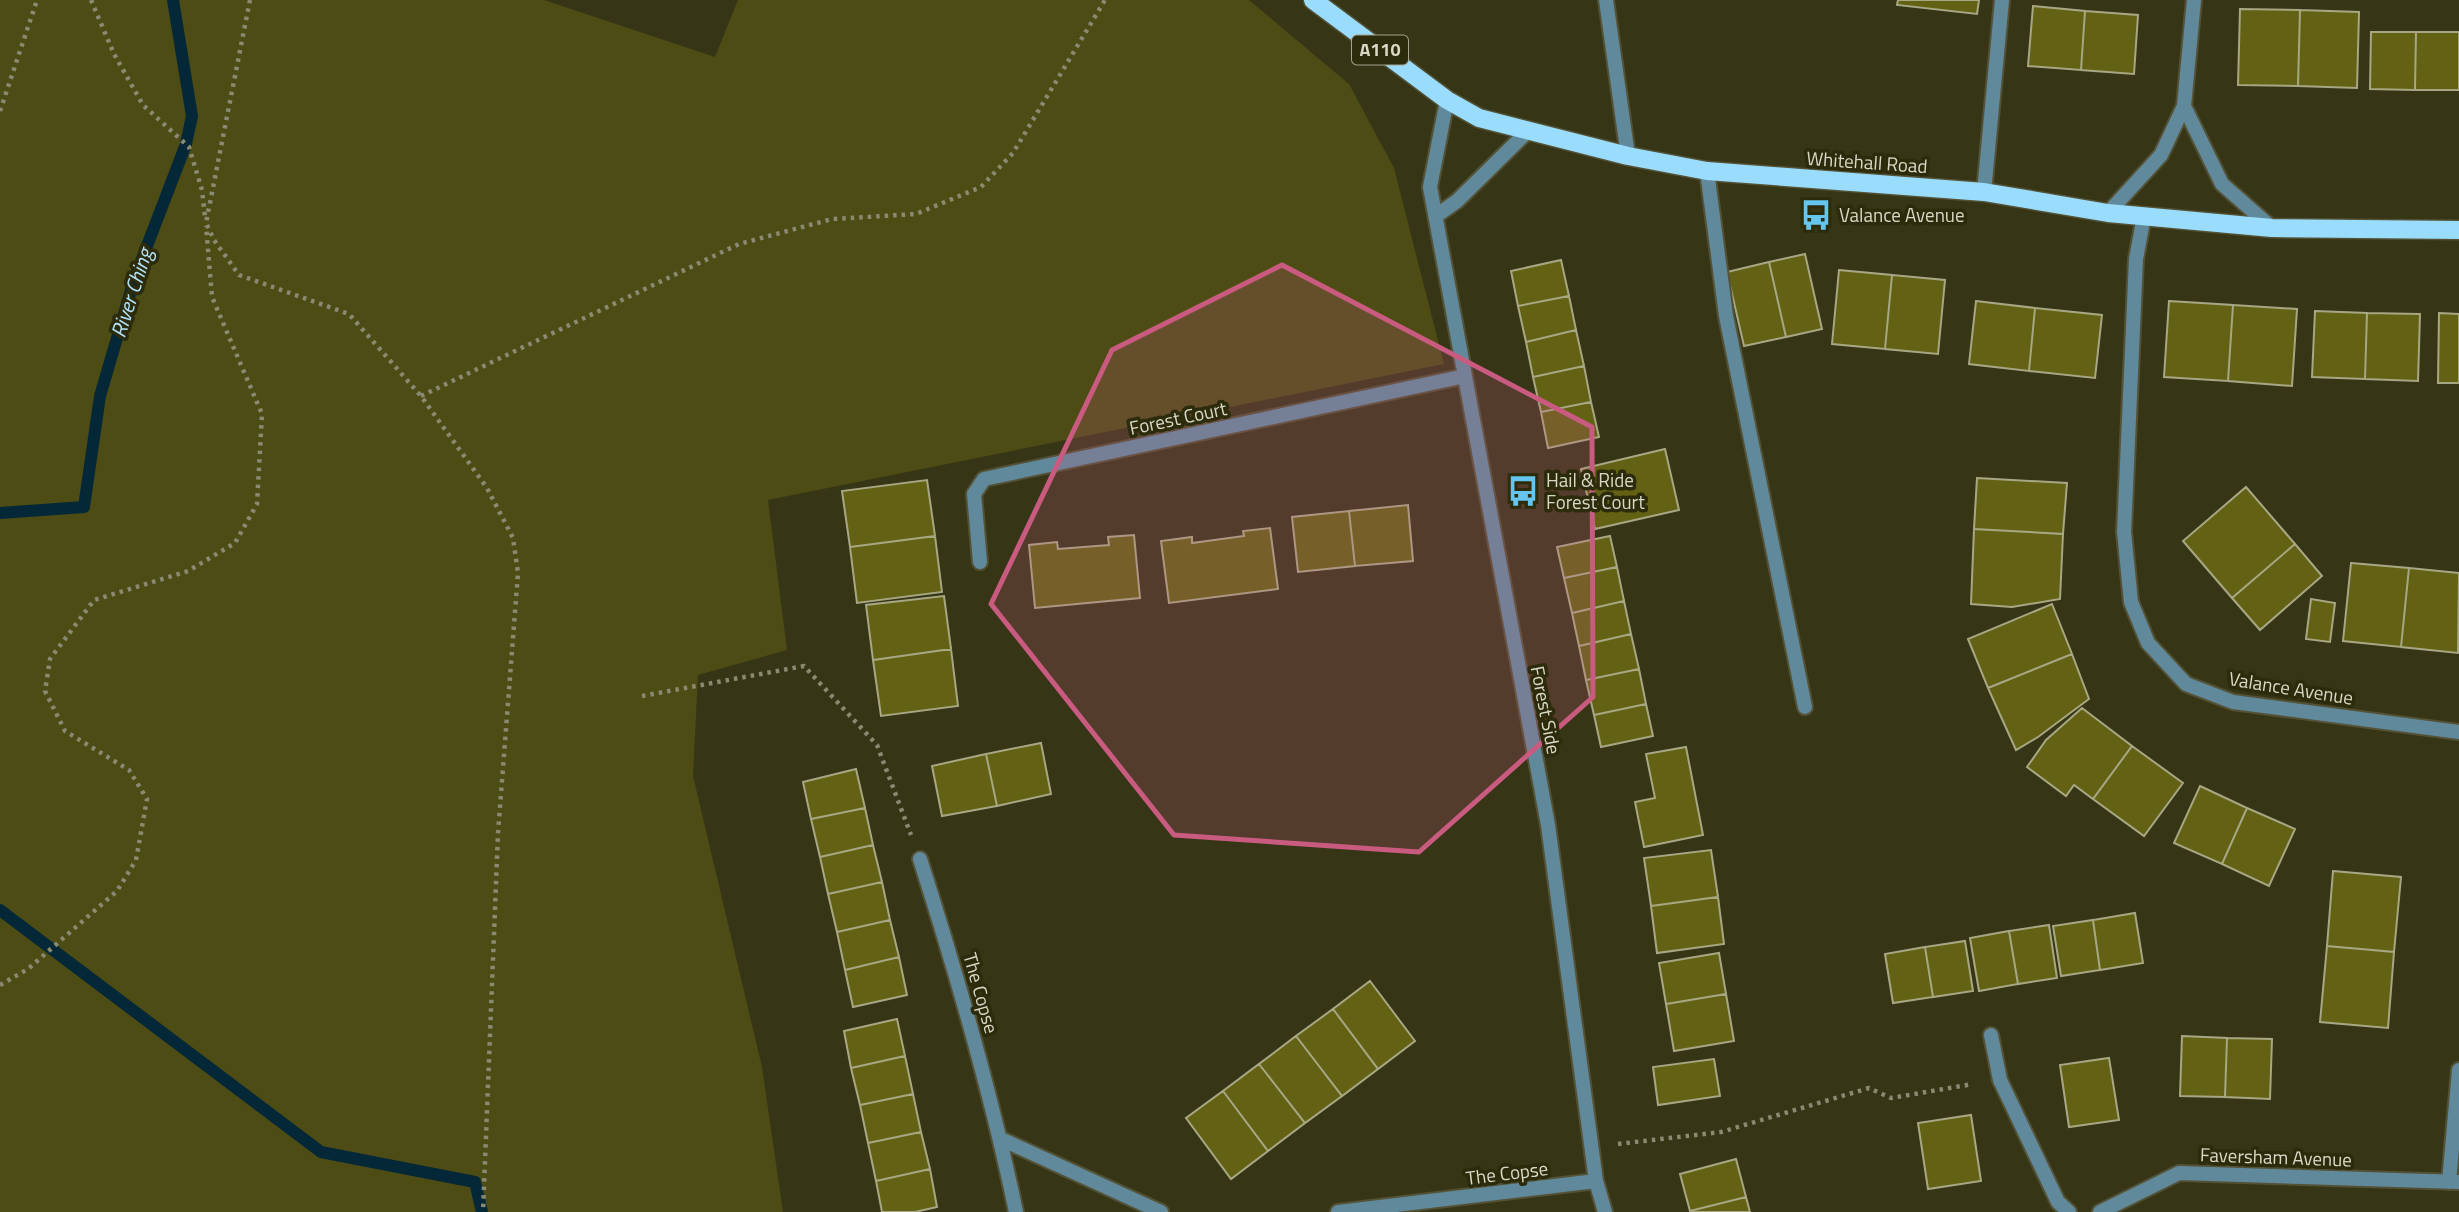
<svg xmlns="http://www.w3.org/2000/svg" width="2459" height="1212" viewBox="0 0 2459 1212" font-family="'Titillium Web',sans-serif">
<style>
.green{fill:#4d4c15}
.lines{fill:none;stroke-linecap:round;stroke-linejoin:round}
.stream{stroke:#042837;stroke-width:12}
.building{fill:#636113;stroke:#a7a784;stroke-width:2}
.lane-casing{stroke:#535236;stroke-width:18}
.street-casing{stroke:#535236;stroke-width:18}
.primary-casing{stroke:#535236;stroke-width:21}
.path{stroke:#8a8971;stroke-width:4.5;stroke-dasharray:3.5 5;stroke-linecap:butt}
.lane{stroke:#61899c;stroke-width:14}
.street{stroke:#61899c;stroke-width:14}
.primary{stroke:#99dcfc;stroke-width:18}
.marked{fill:#ca5b80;fill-opacity:0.2;stroke:#ca5b80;stroke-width:5;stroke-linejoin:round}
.labels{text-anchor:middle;stroke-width:7;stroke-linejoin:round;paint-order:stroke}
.shield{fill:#2c2b0b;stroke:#a4a48e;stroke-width:2}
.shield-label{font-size:18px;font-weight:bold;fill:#d8d8c6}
.street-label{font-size:19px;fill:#d8d8c6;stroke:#2c2b0b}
.poi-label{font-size:19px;fill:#d8d8c6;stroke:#2c2b0b;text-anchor:start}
.water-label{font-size:21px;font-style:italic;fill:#b4e4fc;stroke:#2c2b0b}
</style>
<rect width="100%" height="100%" fill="#363516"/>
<path class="green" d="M0 0H544L715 57 738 0H1249L1349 84 1394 168 1444 364 768 500 787 650 698 675 693 776 762 1067 783 1212H0Z"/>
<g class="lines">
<path class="stream" d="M0 513 84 507 100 396 134 280 186 144 192 116 173 0
M0 910 321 1152 475 1182 482 1212"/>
</g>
<path class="building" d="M1898 0H1979L1977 14 1897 5Z
M2033 6 2085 11 2081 70 2028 66Z
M2240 9 2300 10 2298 86 2238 85Z
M2300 10 2359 12 2357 88 2298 86Z
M2085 11 2138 15 2134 74 2081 70Z
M2371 32H2416L2415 90 2370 89Z
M2416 32H2459V90H2415Z
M1805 254 1822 329 1786 337 1769 262Z
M1561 260 1569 296 1518 306 1511 271Z
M1769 262 1786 337 1744 346 1727 272Z
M1839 270 1892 275 1885 349 1832 344Z
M1892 275 1945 280 1938 354 1885 349Z
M1569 296 1576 330 1526 342 1518 306Z
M1976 301 2035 308 2029 371 1969 364Z
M2169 301 2233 305 2228 381 2164 377Z
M2233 305 2297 309 2292 386 2228 381Z
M2035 308 2102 315 2095 378 2029 371Z
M2315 311 2367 313 2365 379 2312 377Z
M2367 313 2420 314 2418 381 2365 379Z
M2439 313 2459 314V383H2438Z
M1576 330 1584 366 1533 377 1526 342Z
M1584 366 1591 402 1541 412 1533 377Z
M1591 402 1599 437 1548 448 1541 412Z
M1665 449 1679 510 1595 529 1581 469Z
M1977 478 2067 483 2063 534 1974 529Z
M927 480 935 536 850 547 842 491Z
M2246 487 2295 544 2232 598 2183 541Z
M1408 505 1413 561 1355 566 1349 511Z
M1349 511 1355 566 1298 572 1292 517Z
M1270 528 1278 589 1169 603 1161 541 1192 537V543L1244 536 1243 531Z
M1974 529 2063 534 2060 599 2012 607 1971 604Z
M1134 535 1140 598 1035 608 1029 545 1057 542 1058 549 1109 545 1108 537Z
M935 536 942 592 857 603 850 547Z
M1610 536 1617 567 1564 578 1557 547Z
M2295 544 2322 576 2260 630 2232 598Z
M2351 563 2409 568 2401 647 2343 641Z
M1617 567 1624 601 1572 613 1564 578Z
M2409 568 2459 573 2458 653 2401 647Z
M944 596 951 649 873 660 866 605Z
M2311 599 2335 603 2330 642 2306 639Z
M1624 601 1631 634 1579 646 1572 613Z
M2052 604 2072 654 1988 688 1968 639Z
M1631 634 1639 669 1586 680 1579 646Z
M951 649 958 706 881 716 873 660Z
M2072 654 2089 699 2038 737 2016 750 1988 688Z
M1639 669 1646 704 1594 715 1586 680Z
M1646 704 1653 736 1601 747 1594 715Z
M2082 708 2132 746 2093 799 2074 785 2066 796 2027 767 2046 740Z
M1041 743 1051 794 997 806 986 754Z
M2132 746 2183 783 2144 836 2093 799Z
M1686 747 1703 835 1644 847 1635 802 1655 798 1646 754Z
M986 754 997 806 942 816 932 766Z
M856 769 865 808 811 819 803 782Z
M2200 786 2247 808 2222 864 2174 843Z
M865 808 873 845 820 857 811 819Z
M2247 808 2295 829 2269 886 2222 864Z
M873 845 882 882 828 894 820 857Z
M1711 850 1718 897 1651 906 1644 858Z
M2333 871 2401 877 2394 952 2327 946Z
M882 882 890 920 837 932 828 894Z
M1718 897 1724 944 1657 953 1651 906Z
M2135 913 2143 963 2100 970 2093 920Z
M890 920 899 957 845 970 837 932Z
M2093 920 2100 970 2061 976 2053 926Z
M2049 925 2057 978 2018 984 2009 931Z
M2009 931 2018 984 1979 991 1970 938Z
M1965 941 1973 991 1933 997 1925 947Z
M2327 946 2394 952 2388 1028 2320 1022Z
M1925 947 1933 997 1893 1003 1885 954Z
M1719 953 1726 994 1666 1004 1659 963Z
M899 957 907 995 853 1007 845 970Z
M1370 981 1415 1041 1378 1069 1333 1009Z
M1726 994 1734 1041 1674 1051 1666 1004Z
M1333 1009 1378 1069 1342 1096 1296 1036Z
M897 1019 905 1056 851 1068 844 1031Z
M1296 1036 1342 1096 1305 1123 1259 1064Z
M2182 1036 2227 1038 2225 1097 2180 1096Z
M2227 1038 2272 1039 2270 1099 2225 1097Z
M905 1056 913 1094 860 1105 851 1068Z
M2109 1058 2119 1120 2069 1127 2060 1065Z
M1714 1059 1720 1096 1658 1105 1653 1067Z
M1259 1064 1305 1123 1268 1151 1223 1091Z
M1223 1091 1268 1151 1231 1179 1186 1118Z
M913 1094 921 1132 868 1143 860 1105Z
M1971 1115 1981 1181 1928 1189 1918 1123Z
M921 1132 930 1169 876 1181 868 1143Z
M1736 1159 1746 1197 1690 1211 1680 1174Z
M930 1169 937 1207 915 1212H882L876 1181Z
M1746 1197 1750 1212H1690V1211Z"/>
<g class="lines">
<defs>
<path id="lane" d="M1707 171 1726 316 1805 707
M1984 192 2002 0"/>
<path id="street" d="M1606 0 1628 156
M2194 0 2184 106 2222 184 2272 228
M1447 100 1430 187 1548 825 1596 1181 1605 1212
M2108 213 2161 155 2184 106
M1436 216 1457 201 1527 132
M2144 216 2136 259 2124 532 2131 602 2148 643 2186 684 2233 702 2459 732
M980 562 974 494 984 479 1465 376
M920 859C957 975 991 1092 1016 1212
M1991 1035 2000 1080 2058 1202 2069 1212
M1001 1139 1161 1212
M2449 1182 2459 1070
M1338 1212 1596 1181
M2100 1212 2179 1173 2459 1182"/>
<path id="primary" d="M1313 0 1447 100 1479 118 1628 156 1707 171 1984 192 2108 213 2272 228 2459 230"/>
</defs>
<use href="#lane" class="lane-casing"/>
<use href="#street" class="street-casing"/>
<use href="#primary" class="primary-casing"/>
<path class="path" d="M91 0 114 54 143 105 189 147 202 190 205 217
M250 0 206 223 214 240 239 275 349 314 421 396 487 488 513 538 518 573 498 833 483 1212
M0 111 37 0
M421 396 739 244 832 219 916 214 981 187 1013 153 1105 0
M642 696 804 666 877 745 911 835
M0 985 28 969 117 891 136 860 147 799 129 770 65 731 45 691 50 659 94 600 188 571 235 543 257 504 262 414 212 297 206 226
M1618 1144 1721 1132 1869 1088 1891 1098 1973 1084"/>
<use href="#lane" class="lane"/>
<use href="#street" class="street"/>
<use href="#primary" class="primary"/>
</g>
<path class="marked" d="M1282 265 1592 427 1593 697 1419 852 1174 835 991 604 1112 350Z"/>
<defs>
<symbol id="bus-bare" viewBox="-9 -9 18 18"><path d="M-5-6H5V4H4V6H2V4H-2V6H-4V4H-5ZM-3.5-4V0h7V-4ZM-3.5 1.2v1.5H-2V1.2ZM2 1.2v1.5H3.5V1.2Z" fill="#65c5ee" stroke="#2c2b0b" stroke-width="2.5" paint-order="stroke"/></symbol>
</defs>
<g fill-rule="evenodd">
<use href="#bus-bare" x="1794" y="193" width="44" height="44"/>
<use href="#bus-bare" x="1501" y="469" width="44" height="44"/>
</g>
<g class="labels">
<rect class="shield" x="1352" y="35.5" width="56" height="29" rx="5"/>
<g class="shield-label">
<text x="1380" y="56">A110</text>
</g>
<g class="street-label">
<text transform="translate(1867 162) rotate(4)" y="7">Whitehall Road</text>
<text transform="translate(1178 418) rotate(-12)" y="7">Forest Court</text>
<text transform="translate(2291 688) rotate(9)" y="7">Valance Avenue</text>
<text transform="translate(1546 710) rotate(79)" y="7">Forest Side</text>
<text transform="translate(981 993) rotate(74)" y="7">The Copse</text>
<text transform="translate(2276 1157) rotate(2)" y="7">Faversham Avenue</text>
<text transform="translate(1507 1173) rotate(-7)" y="7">The Copse</text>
</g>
<g class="poi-label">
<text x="1839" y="222">Valance Avenue</text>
<text x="1546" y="487">Hail &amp; Ride<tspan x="1546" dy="22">Forest Court</tspan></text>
</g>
<g class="water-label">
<text transform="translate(132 293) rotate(-72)" y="7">River Ching</text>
</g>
</g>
</svg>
